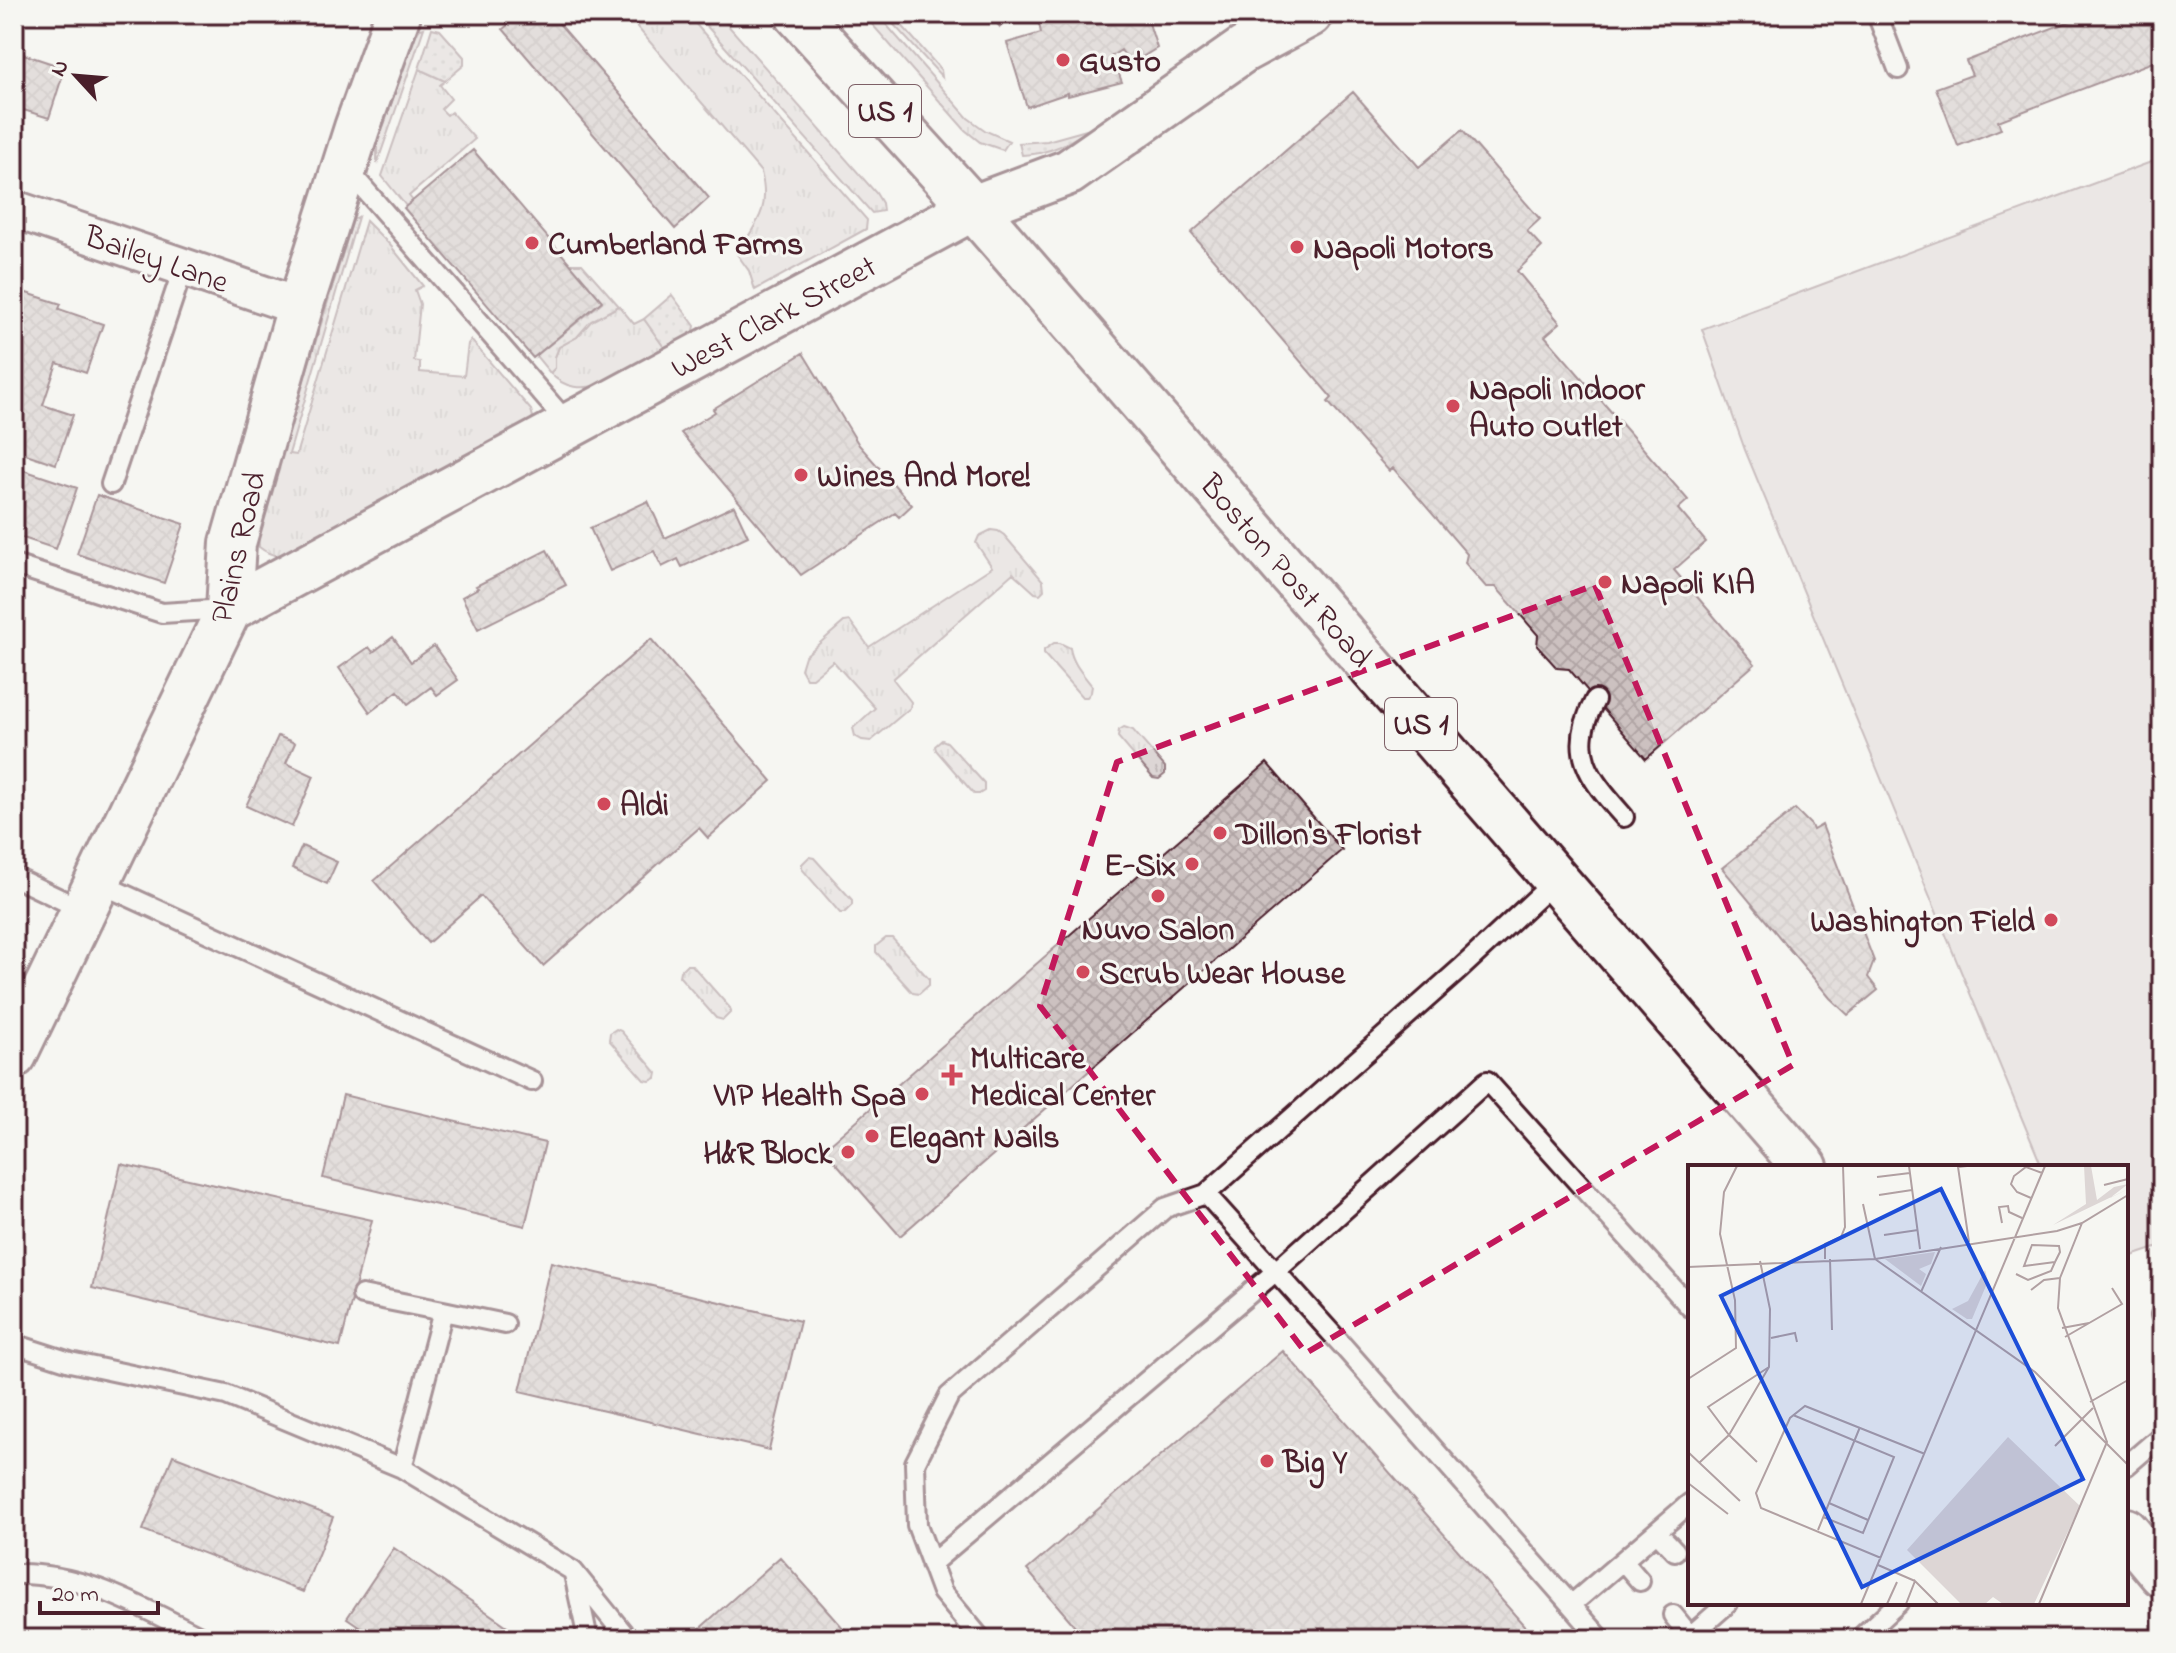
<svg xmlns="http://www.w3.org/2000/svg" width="2176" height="1653" viewBox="0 0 2176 1653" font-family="'Indie Flower',sans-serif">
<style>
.grass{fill:url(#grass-tufts);stroke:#947a80;stroke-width:2}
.park{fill:#ddd6d5;stroke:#947a80;stroke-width:2}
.garden{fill:url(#garden-dots);stroke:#947a80;stroke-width:2}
.building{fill:url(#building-cross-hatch);stroke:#4a1f2b;stroke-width:2}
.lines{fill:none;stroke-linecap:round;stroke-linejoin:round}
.service-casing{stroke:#4a1f2b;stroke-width:24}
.minor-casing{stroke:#4a1f2b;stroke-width:42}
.secondary-casing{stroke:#4a1f2b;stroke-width:50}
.primary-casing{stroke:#4a1f2b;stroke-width:50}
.service{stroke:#f6f6f2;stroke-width:18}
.minor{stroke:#f6f6f2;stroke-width:36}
.secondary{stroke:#f6f6f2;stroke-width:44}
.primary{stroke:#f6f6f2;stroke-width:44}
.marked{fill:none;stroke:#c2185b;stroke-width:6;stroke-dasharray:16 10;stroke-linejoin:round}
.poi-dot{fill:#d1495b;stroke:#f6f6f2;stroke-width:3}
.labels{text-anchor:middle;stroke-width:6;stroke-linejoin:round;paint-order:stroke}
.shield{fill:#f6f6f2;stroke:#7e6067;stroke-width:2}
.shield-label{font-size:30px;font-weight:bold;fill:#4a1f2b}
.poi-label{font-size:32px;font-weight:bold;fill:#4a1f2b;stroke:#f6f6f2;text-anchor:start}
.street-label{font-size:32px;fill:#4a1f2b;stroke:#f6f6f2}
.inset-road{fill:none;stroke:#b1a0a2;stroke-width:2}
.view{fill:#1d4ed8;fill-opacity:0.15;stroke:#1d4ed8;stroke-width:4}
.inset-edge{fill:none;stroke:#4a1f2b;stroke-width:4}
</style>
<defs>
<pattern id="grass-tufts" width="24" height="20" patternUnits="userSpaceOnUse" patternTransform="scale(2)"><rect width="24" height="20" fill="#ddd6d5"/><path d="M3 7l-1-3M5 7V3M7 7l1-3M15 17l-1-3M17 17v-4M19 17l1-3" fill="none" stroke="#bfb7b7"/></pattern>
<pattern id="garden-dots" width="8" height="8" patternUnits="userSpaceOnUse" patternTransform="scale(2)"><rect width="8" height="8" fill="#ddd6d5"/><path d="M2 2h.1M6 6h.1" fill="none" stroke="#bfb7b7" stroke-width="1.8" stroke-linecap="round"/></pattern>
<pattern id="building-cross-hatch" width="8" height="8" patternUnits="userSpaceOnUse" patternTransform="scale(2)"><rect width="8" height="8" fill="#ccc1c0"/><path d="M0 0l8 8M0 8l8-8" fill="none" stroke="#b1a5a5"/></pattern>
</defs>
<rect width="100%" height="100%" fill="#f6f6f2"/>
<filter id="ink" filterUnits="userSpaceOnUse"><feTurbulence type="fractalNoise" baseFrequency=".0125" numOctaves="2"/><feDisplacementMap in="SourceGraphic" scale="16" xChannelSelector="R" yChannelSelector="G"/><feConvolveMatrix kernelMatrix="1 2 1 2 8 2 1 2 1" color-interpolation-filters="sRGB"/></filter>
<g filter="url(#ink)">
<path class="grass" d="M626 14H687L867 220 866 229 755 290 749 271 737 254C756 223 771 211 761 172Z
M696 14H718L876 193 882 203 883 211 872 213Z
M863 14H877L968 118 986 131 1009 141 1003 150 980 142 965 130Z
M424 28 377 164V145L415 35 420 29Z
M419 69 445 81 440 85 451 99 441 109 447 115 451 112 475 139 409 196 413 201 406 206 382 176Z
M358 217 289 454 296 455 366 221 390 245 423 286 415 290 420 304 414 361 420 362V372L464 376 468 344 471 340 531 410 533 417 528 423 301 546C283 555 277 561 259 547L258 529 353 220Z
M619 306 634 324 644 319 666 350 602 384C582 390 565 389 550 373L555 368V357L559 347 577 337 591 321Z
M991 530 998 531 1004 535 1043 581 1044 590 1040 594 1035 593 1013 573 893 679 911 702 910 708 871 741 862 740 855 736 853 728 875 708 833 661 812 678H806L801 669 805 656 844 622 850 621 869 647 992 567 976 543 979 536Z
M1054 643H1060L1070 648C1072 663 1083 674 1092 686L1091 692 1087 697H1082L1044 654V650Z
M1124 727 1133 730 1165 767V774L1159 779 1153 778 1118 737 1119 730Z
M942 740 947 742 984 783V791L979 794H974L936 750 935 746Z
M809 857 814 858 852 900V905L844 913H840L802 869V864Z
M886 938H892L929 979V985L919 994 913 993 876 952V946Z
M686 965H692L730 1008 731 1012 723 1020 716 1018 679 976 680 971Z
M616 1029 621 1031 657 1073 656 1078 650 1081 644 1080 609 1040 610 1033Z"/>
<path class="park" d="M2162 158V1246L2126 1258V1167H2042L1745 450 1702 329Z"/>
<path class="garden" d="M884 14H892L941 70 942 77Z
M432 28 440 30 464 57V65L445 81 419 69Z
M1090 129C1066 144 1050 154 1022 155L1019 143 1047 141Z
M570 264H582L619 306 591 321 577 337 559 347 555 357V368L550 373 536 356 602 302Z
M672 295 695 326 693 335 666 350 644 319Z"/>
<path class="building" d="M521 14H551L709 198 675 229 503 29Z
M989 14H1014L1000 27Z
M1037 14H1146L1157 48 1131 64 1121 50 1112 56 1122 82 1068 96V93L1027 107 1007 43 1041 33Z
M2089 14H2137V16L2162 14V70L2158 60 1998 121 2001 129 1958 146 1936 88 1972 75 1966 61Z
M14 51 65 68 49 118 14 107Z
M1353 92 1419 167 1462 130 1540 219 1527 231 1542 247 1517 271 1560 323 1545 336 1688 500 1678 509 1706 542 1674 570 1755 664 1646 759 1569 669 1557 668 1537 646 1538 635 1496 587H1486L1465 563 1467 554 1393 468 1389 471 1328 402 1332 398 1191 233Z
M473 150 602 301 533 358 404 208Z
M14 289 61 304 59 309 103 324 86 373 57 363 43 405 73 415 56 464 14 450Z
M803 353 859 445 912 505 899 517 895 513 801 575 681 433 715 412 713 409Z
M14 467 77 488 56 549 14 535Z
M97 495 184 524 164 583 77 554Z
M648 501 665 538 734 506 748 536 682 567 678 559 662 567 654 551 610 571 590 528Z
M547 550 566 585 478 629 462 597 478 588 476 586Z
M393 637 411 662 434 646 458 680 437 695 431 687 408 704 398 691 370 712 339 668 369 647 373 652Z
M651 639 772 781 708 838 699 828 543 966 481 896 428 943 374 881Z
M278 736 295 743 286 763 314 776 292 827 246 806Z
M1267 763 1342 850 900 1236 824 1149Z
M1795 809 1811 825 1813 830 1822 825 1874 961 1868 977 1878 990 1848 1015 1830 998 1722 868Z
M302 846 337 862 327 884 292 868Z
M343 1095 545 1143 525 1226 323 1178Z
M121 1164 372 1220 340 1347 92 1288Z
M551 1262 800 1321 769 1450 520 1391Z
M1283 1351 1536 1639H1086L1027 1570Z
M173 1455 333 1517 303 1592 143 1530Z
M394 1548 526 1639H378L347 1618Z
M780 1557 853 1639H688Z"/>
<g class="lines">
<defs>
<path id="service" d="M1877 14 1898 69
M347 169 570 426
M111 484 184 266
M14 565 162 613 226 609
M1595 700C1567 753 1589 777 1624 817
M14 877 83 910
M97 882 532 1081
M1206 1194 1343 1346 1601 1639
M362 1295 443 1311
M2161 1315 2162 1314
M14 1344 70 1362 226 1395 402 1468 573 1571 628 1639
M2126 1466 2162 1435
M402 1468 443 1311 505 1324
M1657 1532 1675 1551
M1623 1561 1640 1581
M931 1564 1275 1272 1487 1081 1690 1307
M14 1574C85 1572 144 1609 206 1639
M574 1574 588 1639
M1571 1605 1690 1503
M1673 1615 1690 1636
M981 1639 942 1592 917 1525 915 1463 949 1396 1165 1208 1206 1194 1460 969 1556 880
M1687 1639 1728 1603
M1859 1639 1898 1603"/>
<path id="minor" d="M14 209 300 307"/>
<path id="secondary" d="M229 609 973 208 1069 172 1243 50 1310 14
M14 1055 229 609 233 543 300 307 357 128 398 14"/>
<path id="primary" d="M797 14 973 208 1805 1167
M2126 1531 2162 1574"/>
</defs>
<use href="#service" class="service-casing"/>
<use href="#minor" class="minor-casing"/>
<use href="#secondary" class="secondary-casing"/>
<use href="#primary" class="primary-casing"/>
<use href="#service" class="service"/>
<use href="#minor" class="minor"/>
<use href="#secondary" class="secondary"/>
<use href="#primary" class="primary"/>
</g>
</g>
<path d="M0 0H2176V1653H0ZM1595 585 1793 1065 1306 1353 1040 1006 1117 762Z" fill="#f6f6f2" fill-opacity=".55" fill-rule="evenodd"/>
<path class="marked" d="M1595 585 1793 1065 1306 1353 1040 1006 1117 762Z"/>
<g class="poi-dot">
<circle cx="1063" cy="60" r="8"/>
<circle cx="532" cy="243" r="8"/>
<circle cx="1297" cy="247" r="8"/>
<circle cx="1453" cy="406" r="8"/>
<circle cx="801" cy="475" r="8"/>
<circle cx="1605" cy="582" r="8"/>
<circle cx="604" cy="804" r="8"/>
<circle cx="1220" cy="833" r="8"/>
<circle cx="1192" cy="864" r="8"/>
<circle cx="1158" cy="896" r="8"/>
<circle cx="2051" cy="920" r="8"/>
<circle cx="1083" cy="972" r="8"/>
<path d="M948 1063h8v8h8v8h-8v8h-8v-8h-8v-8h8z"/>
<circle cx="922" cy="1094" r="8"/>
<circle cx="872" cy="1136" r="8"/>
<circle cx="848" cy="1152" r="8"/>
<circle cx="1267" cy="1461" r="8"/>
</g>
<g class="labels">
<g class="shield">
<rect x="849" y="85" width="72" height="52" rx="6"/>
<rect x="1385" y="698" width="72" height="52" rx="6"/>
</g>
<g class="shield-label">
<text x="885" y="121">US 1</text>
<text x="1421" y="734">US 1</text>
</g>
<g class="poi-label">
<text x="1079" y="71">Gusto</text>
<text x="548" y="254">Cumberland Farms</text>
<text x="1313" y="258">Napoli Motors</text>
<text x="1469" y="399">Napoli Indoor<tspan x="1469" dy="37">Auto Outlet</tspan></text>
<text x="817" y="486">Wines And More!</text>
<text x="1621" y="593">Napoli KIA</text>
<text x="620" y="815">Aldi</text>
<text x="1236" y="844">Dillon's Florist</text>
<text x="1176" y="875" text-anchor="end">E-Six</text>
<text x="2035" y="931" text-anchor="end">Washington Field</text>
<text x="1158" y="939" text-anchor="middle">Nuvo Salon</text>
<text x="1099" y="983">Scrub Wear House</text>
<text x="970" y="1068">Multicare<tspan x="970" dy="37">Medical Center</tspan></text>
<text x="906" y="1105" text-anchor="end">VIP Health Spa</text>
<text x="888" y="1147">Elegant Nails</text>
<text x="832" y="1163" text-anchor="end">H&amp;R Block</text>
<text x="1283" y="1472">Big Y</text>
</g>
<g class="street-label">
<text transform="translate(157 258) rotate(19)" y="11">Bailey Lane</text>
<text transform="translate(773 316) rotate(-28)" y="11">West Clark Street</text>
<text transform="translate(237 547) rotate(-77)" y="11">Plains Road</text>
<text transform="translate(1287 570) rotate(49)" y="11">Boston Post Road</text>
</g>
</g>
<g transform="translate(1688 1165)">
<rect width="440" height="440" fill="#f6f6f2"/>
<path d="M396 1H403L409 35 426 22 440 19 422 33 440 24 365 60 398 39ZM247 87 243 99 231 104 238 109 233 121 197 94ZM297 105 300 116 284 154H279L264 144 280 136Z" fill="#ddd6d5"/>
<path d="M320 272 392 341 346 439H315L305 432 297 439H273L219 385Z" fill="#ddd6d5"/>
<path class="inset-road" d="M221 1 232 84M279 1 270 2 281 77M189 12 222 8M416 20 440 14M191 30 224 25M343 33 329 27 323 19 326 11 338 2 354 8M175 39 187 94M314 58 311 42 320 41 321 47 334 53M196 70 230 65M137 94V79L153 72 157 62 155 1M142 94 144 165M187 94 347 207 440 300M72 96 82 144 81 202 41 270 20 242 81 202M0 102 187 94 369 66 394 58 440 30M328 109 340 115 363 106 367 97 372 87 371 81 344 80 336 101 367 97M343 125 356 115 372 113M233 127 253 82M374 163 401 158M377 172 434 139 424 123M83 173 107 168 109 177M0 214 48 183 47 135 32 69 36 27 49 1M402 237 440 215M105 250 206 292 175 368 135 352M367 281 405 243M0 287 52 336M11 298 41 270 69 297M0 318 40 349M141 338 180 355M130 365 172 262M193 393 73 343 68 328 102 253 117 241 237 289M190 400 227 416M173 439 357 1M199 439 209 417M218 439 227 416 250 439M351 439 419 277 370 143 372 113 394 58"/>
<path class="view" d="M253 24 395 314 174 422 33 131Z"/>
<rect width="440" height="440" class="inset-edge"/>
</g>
<rect width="2176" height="1653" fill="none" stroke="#f6f6f2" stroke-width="48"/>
<rect x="24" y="24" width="2128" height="1605" fill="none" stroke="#4a1f2b" stroke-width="3" filter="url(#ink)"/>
<g transform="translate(76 76) rotate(296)" stroke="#f6f6f2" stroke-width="6" paint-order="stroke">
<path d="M0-6L14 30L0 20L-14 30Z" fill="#4a1f2b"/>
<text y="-12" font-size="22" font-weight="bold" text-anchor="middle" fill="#4a1f2b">N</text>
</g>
<path d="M40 1601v12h118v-12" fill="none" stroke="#4a1f2b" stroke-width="4"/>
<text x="52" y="1601" font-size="24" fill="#4a1f2b" stroke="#f6f6f2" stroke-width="6" paint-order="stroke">20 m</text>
</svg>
